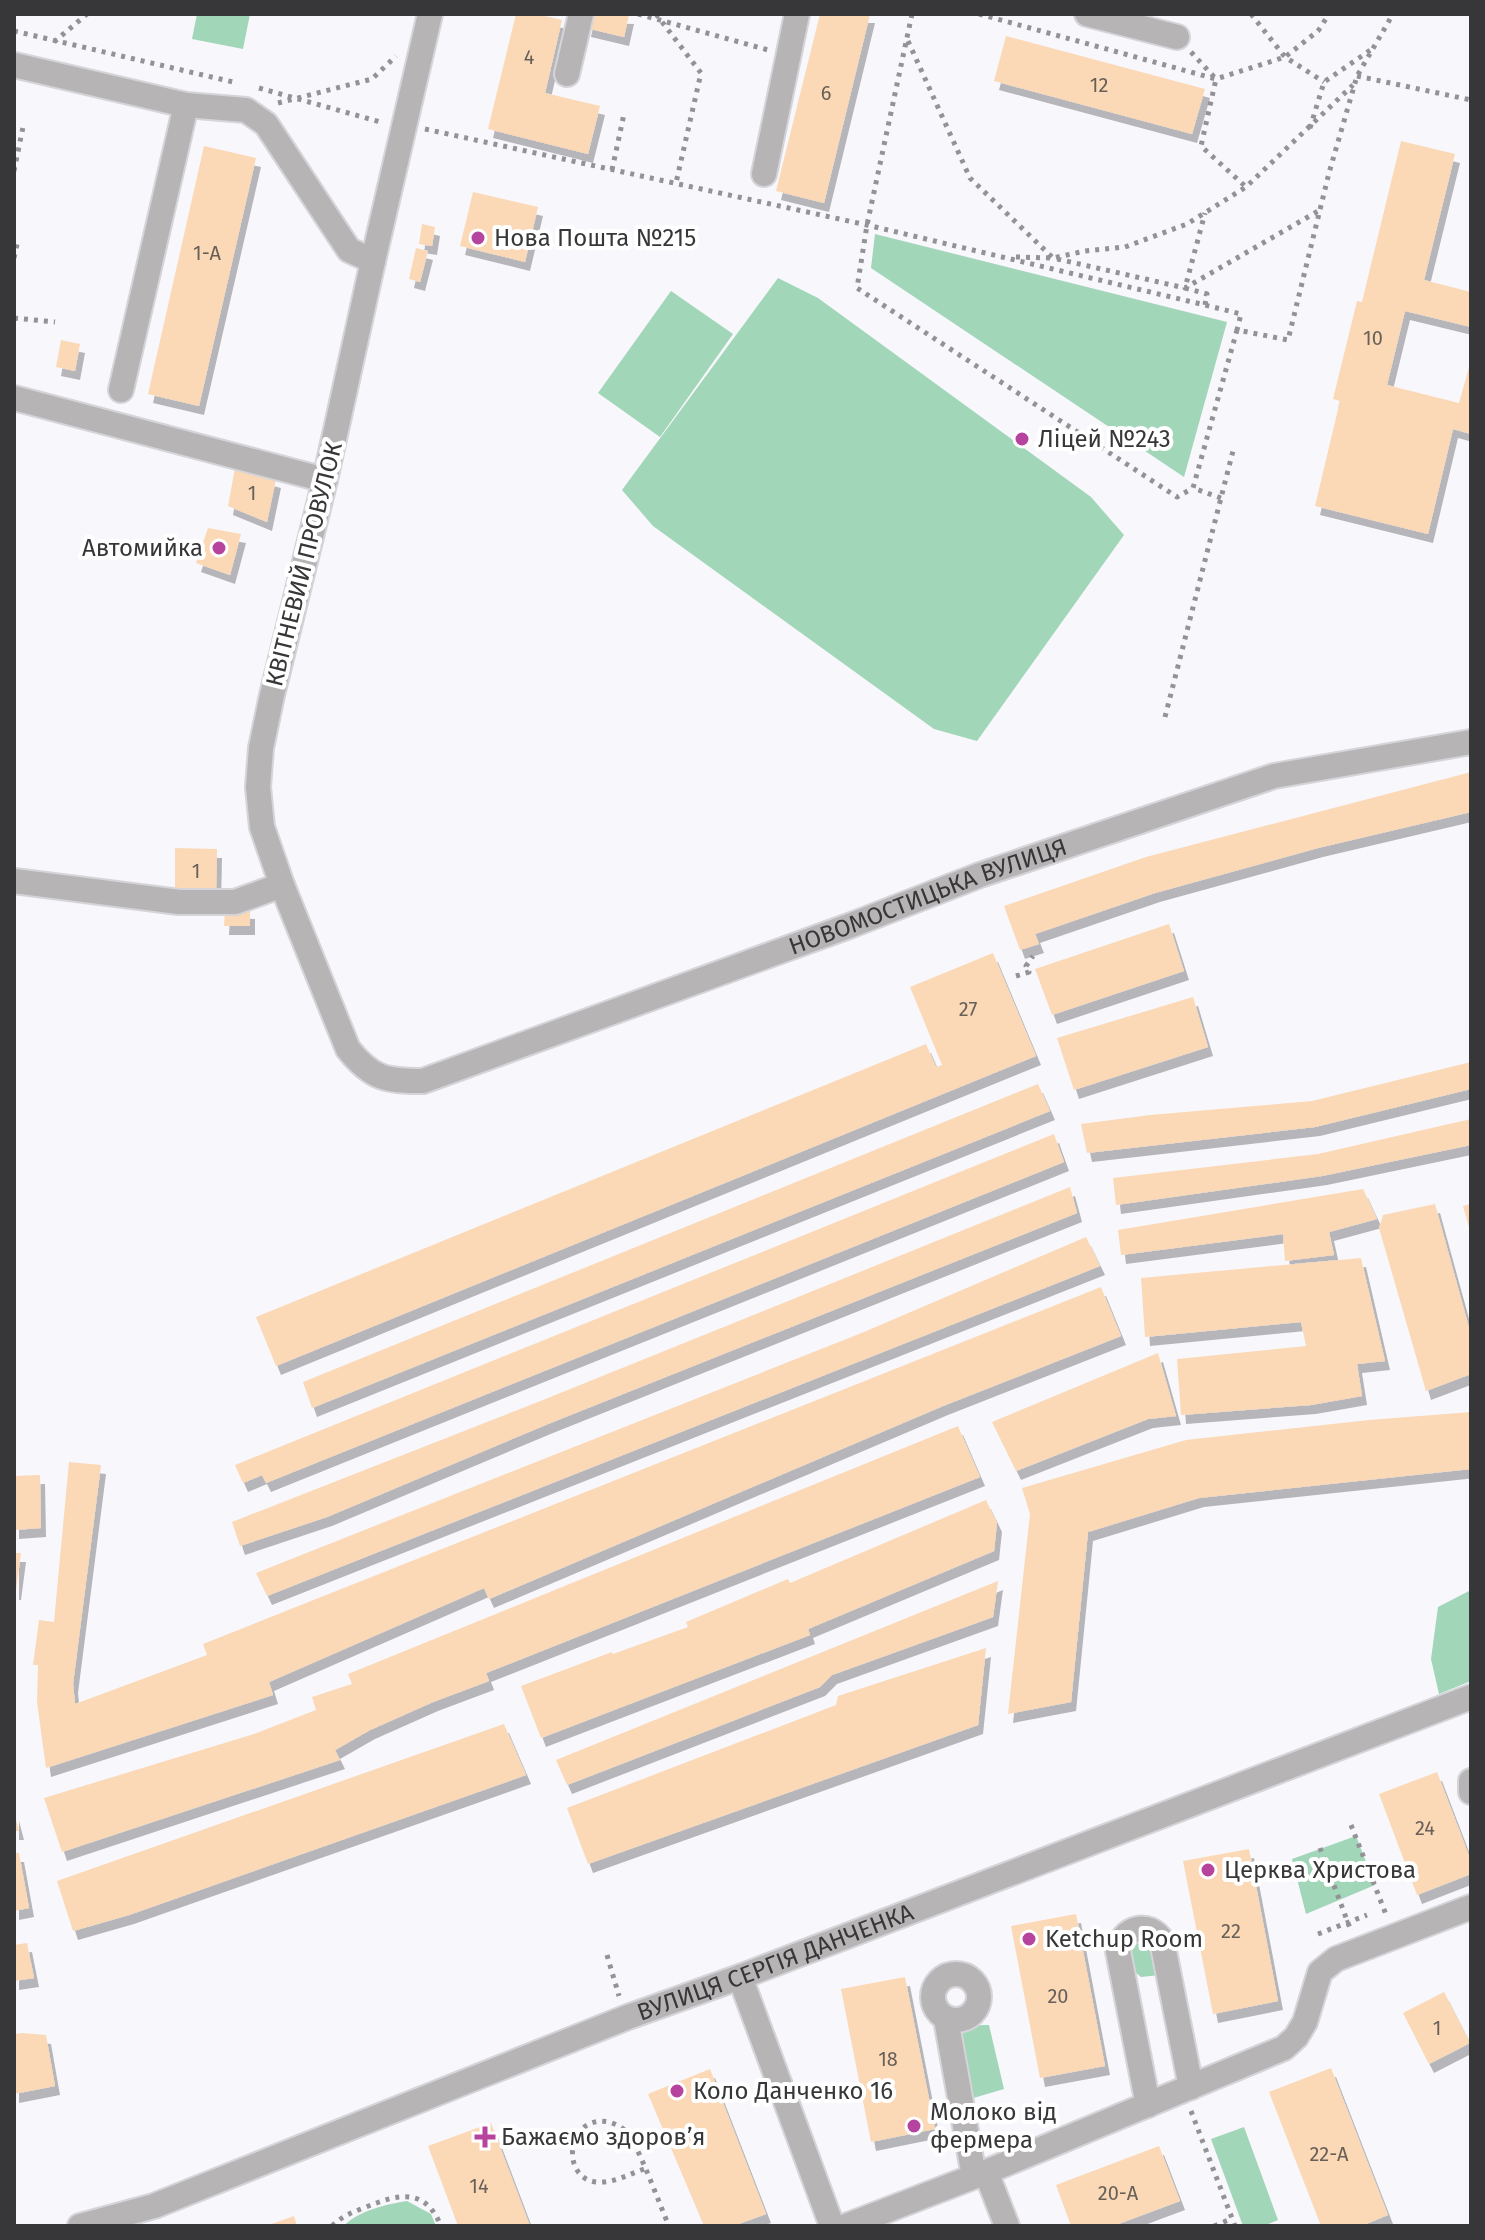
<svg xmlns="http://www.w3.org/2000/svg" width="1485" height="2240" viewBox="0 0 1485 2240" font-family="'Fira Sans',sans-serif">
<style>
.green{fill:#a1d6b8}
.building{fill:#fbd9b6;filter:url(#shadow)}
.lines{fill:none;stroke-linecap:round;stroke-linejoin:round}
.minor-casing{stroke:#d5d4d9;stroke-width:28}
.path{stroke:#939296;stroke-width:5;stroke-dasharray:4 6;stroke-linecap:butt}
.minor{stroke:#b7b4b5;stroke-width:24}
.poi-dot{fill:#b6449f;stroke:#fff;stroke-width:3}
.labels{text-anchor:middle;stroke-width:8;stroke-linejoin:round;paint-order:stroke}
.number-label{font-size:20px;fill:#686058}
.poi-label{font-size:24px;fill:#373739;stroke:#fff;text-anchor:start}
.street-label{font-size:24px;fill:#373739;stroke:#fff}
</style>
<defs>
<filter id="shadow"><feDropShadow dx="5" dy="9" stdDeviation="0" flood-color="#0004"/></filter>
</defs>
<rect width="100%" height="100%" fill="#f8f7fc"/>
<path class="green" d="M197 14H250L243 49 192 39Z
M875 234 1227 322 1184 477 871 268Z
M778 278 818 298 1091 497 1124 535 977 741 934 729 653 526 622 490Z
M671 291 733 334 660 437 598 393Z
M1471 1590V1681L1439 1694 1431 1659 1438 1607Z
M1356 1836 1375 1885 1306 1914 1292 1859Z
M1141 1939 1152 1940 1160 1975 1141 1977 1135 1972 1131 1950 1133 1942Z
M989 2025 1004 2089 970 2099C967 2084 954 2042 965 2031 971 2025 982 2025 989 2025Z
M1244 2127 1278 2220 1263 2226H1243L1211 2139Z
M407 2201 431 2214 436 2226H344C357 2211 388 2204 407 2201Z"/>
<path class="building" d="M516 14H536L562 20 545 93 600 106 588 154 488 129Z
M589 14 629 15 624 37 586 28Z
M820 14H870L824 203 776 191Z
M1006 36 1205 89 1192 134 994 81Z
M1401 141 1455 154 1424 280 1471 292V327L1405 311 1387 385 1459 403 1471 360V434L1453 429 1428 534 1315 506 1340 401 1333 399 1357 301 1362 302Z
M204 146 256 158 199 406 148 394Z
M473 192 538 207 525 262 460 246Z
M422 224 435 227 432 246 419 244Z
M416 248 428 251 420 282 409 279Z
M61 340 80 344 75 371 56 367Z
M235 468 276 479 267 522 228 506Z
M208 528 241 534 230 575 196 563Z
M1471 772V812L1318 848 1155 893 1035 934 1039 944 1020 950 1004 906 1146 857Z
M175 848 217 849 216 894H175Z
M225 909 250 910V926H224Z
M1169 924 1184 971 1052 1015 1035 969Z
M993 953 1036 1056 276 1366 256 1317 926 1044 936 1067 942 1065 910 987Z
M1193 997 1208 1047 1074 1090 1057 1038Z
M1471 1062V1089L1315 1127 1087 1153 1081 1124 1150 1115 1312 1101Z
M1038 1084 1050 1111 312 1408 303 1382Z
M1471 1119V1145L1322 1176 1116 1205 1113 1178 1318 1154Z
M1054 1134 1064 1162 266 1483 262 1475 243 1483 235 1465Z
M1070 1187 1077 1213 548 1424 327 1517 240 1546 232 1522 538 1402Z
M1363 1189 1377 1219 1329 1232 1334 1255 1285 1261 1283 1234 1121 1255 1118 1230Z
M1435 1204 1471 1335V1374L1426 1391 1379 1228 1383 1215Z
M1471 1204V1231H1470L1463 1206Z
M1086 1237 1100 1266 267 1596 256 1573 864 1332Z
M1361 1258 1385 1361 1357 1364 1362 1396 1311 1405 1181 1415 1177 1359 1306 1346 1301 1322 1145 1337 1141 1278Z
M1101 1287 1121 1336 943 1406 489 1599 484 1588 269 1682 273 1695 46 1768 37 1702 38 1665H33L39 1620 54 1622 69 1462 101 1465 73 1684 75 1704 207 1655 203 1644Z
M1158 1353 1176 1416 1148 1419 1016 1471 992 1422Z
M1471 1412V1469L1199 1498 1088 1532 1071 1702 1008 1714 1030 1514 1022 1488 1186 1440 1369 1420Z
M958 1426 980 1477 486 1673 489 1681 433 1702 370 1730 335 1750 340 1760 62 1852 44 1798 254 1734 316 1710 312 1697 352 1684 348 1674Z
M40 1475 41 1528 14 1530V1476Z
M986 1500 997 1523 994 1551 808 1629 810 1635 541 1738 521 1686 612 1652 613 1654 688 1627 686 1622 788 1579 790 1583Z
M14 1553H21L16 1591H14Z
M998 1581 993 1617 832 1675 820 1687 567 1785 556 1760Z
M986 1648 978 1725 588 1864 567 1808 836 1705 838 1696Z
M504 1724 526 1775 129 1915 73 1931 57 1881Z
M1437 1772 1471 1861V1874L1417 1895 1379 1794Z
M14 1812 19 1831H14Z
M1249 1849 1278 2001 1213 2014 1183 1861Z
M14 1853H19L29 1908 14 1911Z
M1076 1914 1105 2066 1040 2078 1011 1926Z
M27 1943 34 1978 14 1981V1945Z
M905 1977 935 2129 871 2142 841 1989Z
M1444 1992 1470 2043 1429 2064 1403 2013Z
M22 2033 46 2035 55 2086 14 2094V2034Z
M1331 2068 1388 2215 1361 2226H1321L1269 2092Z
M710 2069 766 2214 733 2226H704L648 2094Z
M491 2123 530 2226H458L428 2146Z
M1159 2146 1180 2201 1113 2226H1071L1056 2185Z
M294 2216 297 2226H266Z"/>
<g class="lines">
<defs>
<g id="minor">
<path id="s1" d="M430 14 373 261 325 480 272 695 261 748 258 787 262 827 282 885 348 1049C372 1079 386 1081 423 1081L849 926 980 875 1274 776 1471 742"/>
<path d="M1087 14 1177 37"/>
<path d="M14 65 186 105 246 110 266 124 349 250 373 261"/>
<path d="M567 74 581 14"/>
<path d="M764 174 797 14"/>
<path d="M121 390 186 105"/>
<path d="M14 398 325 480"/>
<path d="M14 881 179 902H235L282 885"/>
<path d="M1471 1781V1792"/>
<circle cx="956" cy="1997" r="23"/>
<path d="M740 1977 832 2226"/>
<path d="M946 2019 974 2176"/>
<path d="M1148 2105 1118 1951C1122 1927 1150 1920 1162 1941L1191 2087"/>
<path d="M986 2172 1007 2226"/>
<path id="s2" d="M80 2226 154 2206 628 2017 740 1977 1471 1697"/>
<path d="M846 2226 986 2172 1284 2048 1296 2037 1305 2022 1320 1972 1336 1959 1471 1907"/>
</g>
</defs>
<use href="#minor" class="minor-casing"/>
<path class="path" d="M638 14 768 50
M656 14 701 73 676 183
M912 14 867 225 857 288 1177 497 1193 488
M979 14 1216 79 1285 57 1318 31 1329 14
M1251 14 1285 57 1324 82
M14 31 233 82
M908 41 970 178 1053 258 1185 288 1320 210
M54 42 87 14
M1191 52 1216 79 1201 146 1246 187
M1357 76 1471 100
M259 88 384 123
M278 103 372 79 396 56
M1310 128 1324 82 1372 49
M425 129 867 225 1205 305 1241 314 1237 330 1288 340 1329 173 1357 76 1393 14
M612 170 624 114
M14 171 23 127
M1016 257 1053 258 1085 251 1125 247 1187 224 1246 187 1353 85
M14 258 18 240
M1205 305 1207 294 1185 288 1205 213
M14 318 55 322
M1221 498 1193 488 1237 330
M1165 717 1234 447
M1016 976 1029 972 1026 966 1033 956
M1351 1825 1387 1917
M1320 1848 1351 1931
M1318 1934 1367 1915
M607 1955 619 1996
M1191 2111 1235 2226
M644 2169C630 2174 617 2181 603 2182 559 2186 564 2113 609 2122 616 2124 624 2128 629 2135 643 2157 658 2201 669 2226
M332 2226C342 2216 353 2212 366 2207 398 2194 425 2187 441 2226
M1214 2226 1231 2219"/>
<use href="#minor" class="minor"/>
</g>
<g class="poi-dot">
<circle cx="478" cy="238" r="8"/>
<circle cx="1022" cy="439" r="8"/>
<circle cx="219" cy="548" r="8"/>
<circle cx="1208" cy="1870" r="8"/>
<circle cx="1029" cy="1939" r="8"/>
<circle cx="677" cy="2091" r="8"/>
<circle cx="914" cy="2126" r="8"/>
<path d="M481 2125h8v8h8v8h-8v8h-8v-8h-8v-8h8z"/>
</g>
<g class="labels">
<g class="number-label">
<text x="529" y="64">4</text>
<text x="1099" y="92">12</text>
<text x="826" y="100">6</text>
<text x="207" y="260">1-А</text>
<text x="1373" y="345">10</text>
<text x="252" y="500">1</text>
<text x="196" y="878">1</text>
<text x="968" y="1016">27</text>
<text x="1425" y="1835">24</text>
<text x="1231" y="1938">22</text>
<text x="1058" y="2003">20</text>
<text x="1437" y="2035">1</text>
<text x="888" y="2066">18</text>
<text x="1329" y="2161">22-А</text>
<text x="479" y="2193">14</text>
<text x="1118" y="2200">20-А</text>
</g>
<g class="poi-label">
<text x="494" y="246">Нова Пошта №215</text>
<text x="1038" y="447">Ліцей №243</text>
<text x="203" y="556" text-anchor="end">Автомийка</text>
<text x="1224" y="1878">Церква Христова</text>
<text x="1045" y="1947">Ketchup Room</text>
<text x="693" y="2099">Коло Данченко 16</text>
<text x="930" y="2120">Молоко від<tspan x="930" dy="28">фермера</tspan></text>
<text x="501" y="2145">Бажаємо здоровʼя</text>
</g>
<g class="street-label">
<text transform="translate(304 564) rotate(-76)" y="8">КВІТНЕВИЙ ПРОВУЛОК</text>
<text dy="8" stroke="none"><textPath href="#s1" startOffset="1694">НОВОМОСТИЦЬКА ВУЛИЦЯ</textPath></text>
<text dy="8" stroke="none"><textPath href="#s2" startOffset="744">ВУЛИЦЯ СЕРГІЯ ДАНЧЕНКА</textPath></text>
</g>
</g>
<rect width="1485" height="2240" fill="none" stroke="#373739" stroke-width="32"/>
</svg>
